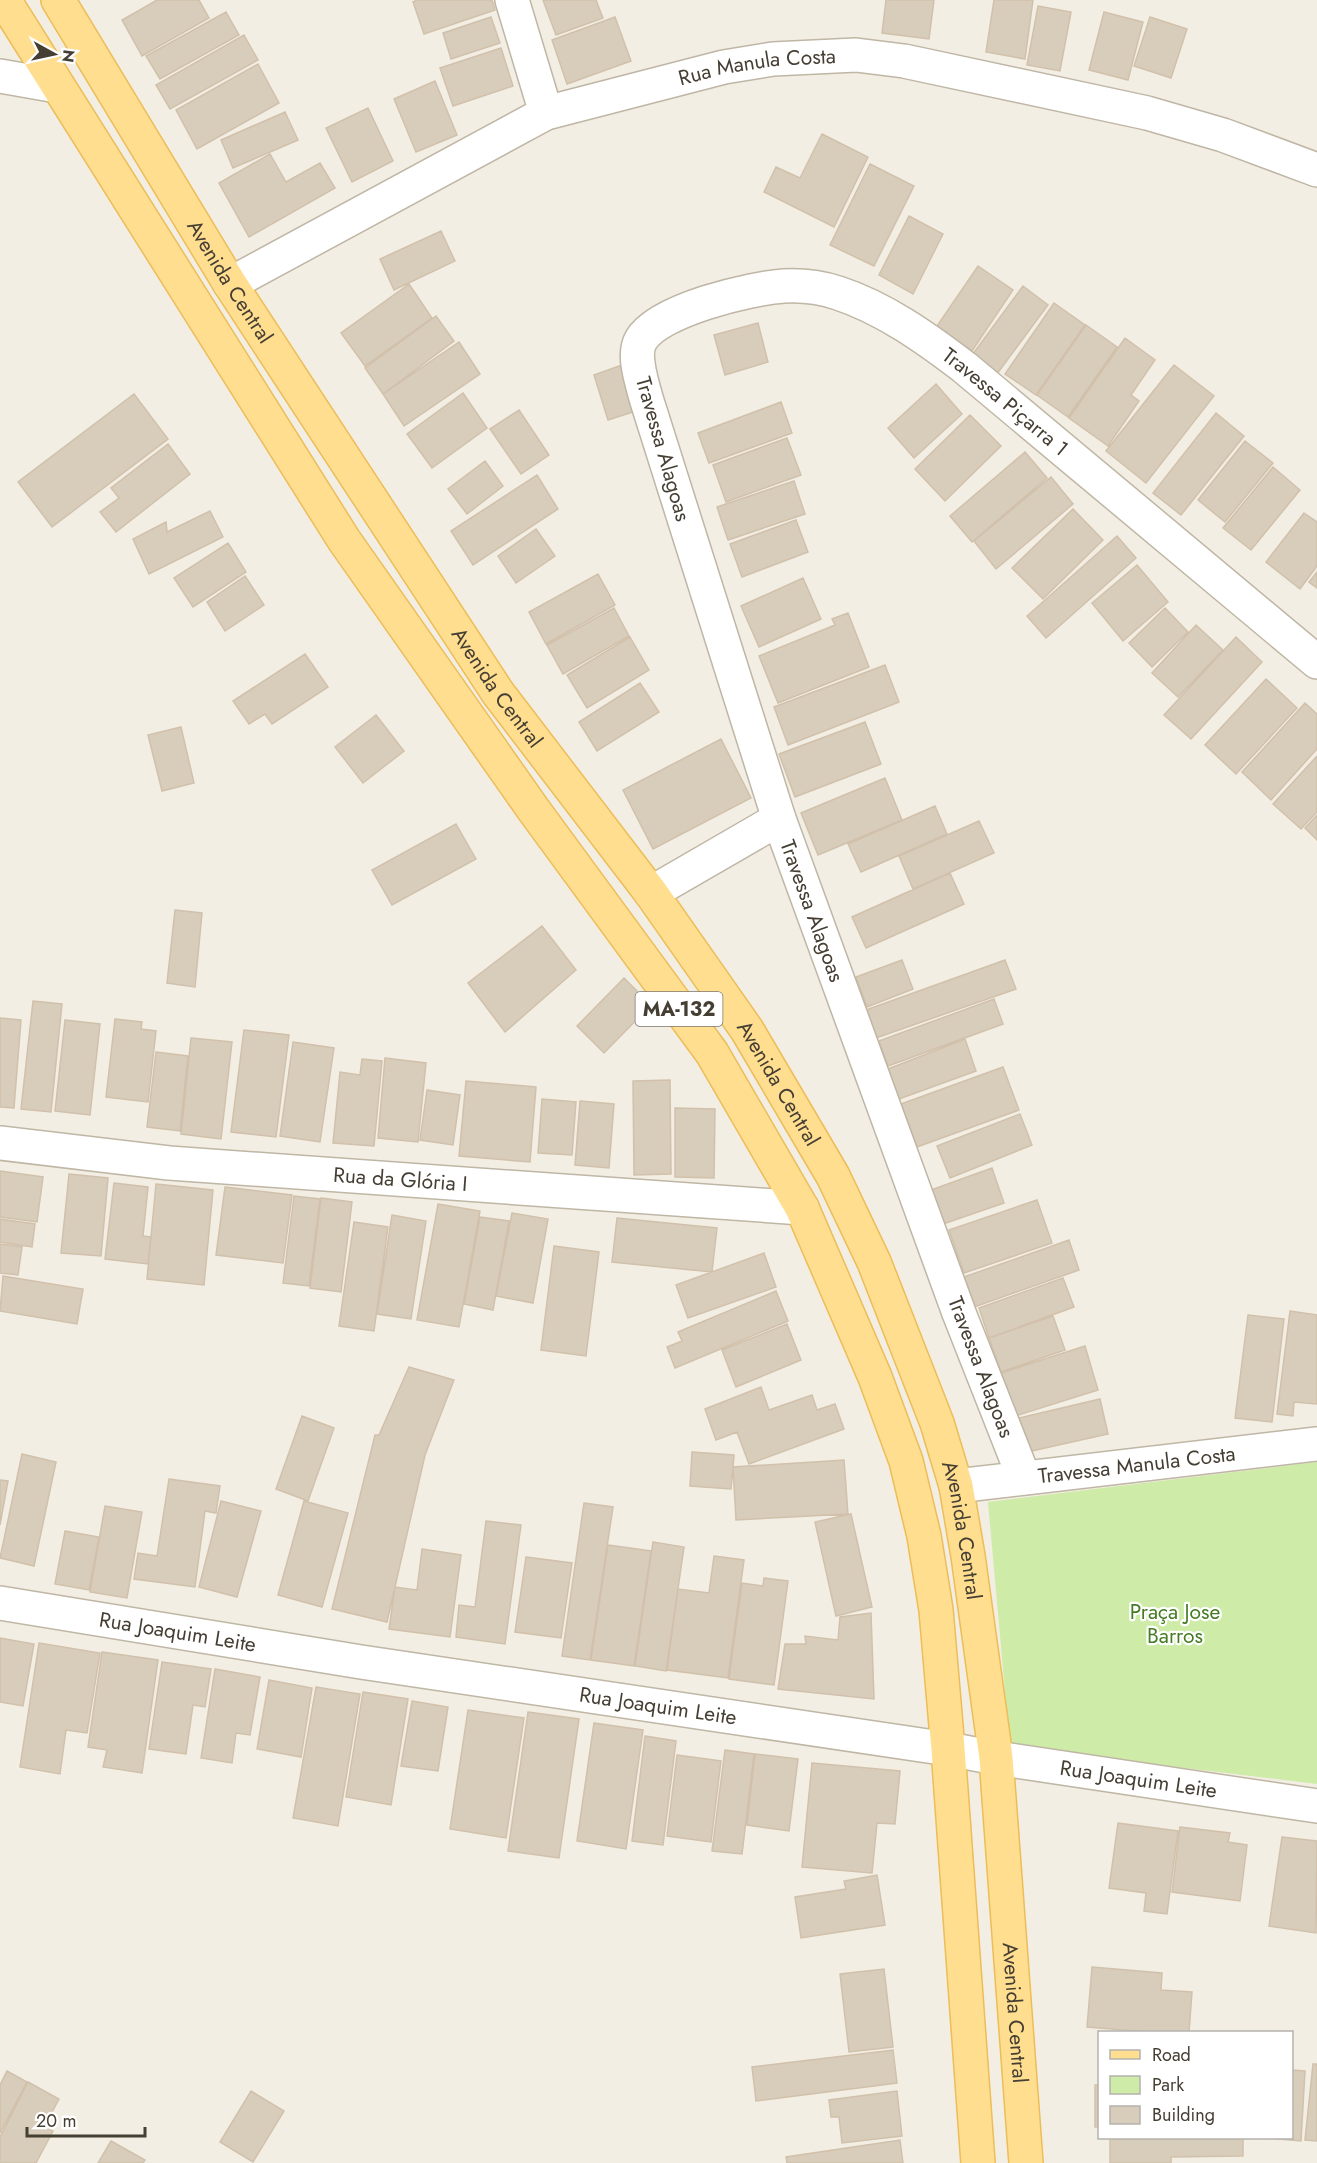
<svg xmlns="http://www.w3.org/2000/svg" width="1317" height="2163" viewBox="0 0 1317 2163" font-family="Jost,sans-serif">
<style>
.green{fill:#ceeba8}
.building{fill:#d8ccbb;stroke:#d1c1ab;stroke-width:1.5}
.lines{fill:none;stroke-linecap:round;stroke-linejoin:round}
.minor-casing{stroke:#bfb6a5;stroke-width:36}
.primary-casing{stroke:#ecbd58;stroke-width:36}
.minor{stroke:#fff;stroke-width:33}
.primary{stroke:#ffde90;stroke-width:33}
.labels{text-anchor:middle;stroke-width:4.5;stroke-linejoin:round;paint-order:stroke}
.shield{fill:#fff;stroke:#7d7870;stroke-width:1.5}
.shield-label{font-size:20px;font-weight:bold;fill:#453e33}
.street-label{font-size:21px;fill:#453e33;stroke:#fff}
.park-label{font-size:21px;fill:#457b23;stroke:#fff}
</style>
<rect width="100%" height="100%" fill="#f3eee3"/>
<path class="green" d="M1317 1462V1784L1010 1747 988 1502Z"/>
<path class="building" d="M157 0H199L209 18 142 56 122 20Z
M417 0H492L495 10 424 34 413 2Z
M543 0H596L603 18 556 35Z
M886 0H934L929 39 882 33Z
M994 0H1033L1025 59 986 52Z
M1038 6 1071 12 1060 71 1027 65Z
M226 12 239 35 160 79 146 56Z
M1104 12 1143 22 1128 80 1089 70Z
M491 17 500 43 451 59 443 33Z
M615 17 631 61 567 84 552 40Z
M1150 17 1187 29 1171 78 1134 66Z
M244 35 258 60 170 109 156 85Z
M501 48 513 86 453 106 440 68Z
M258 64 279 103 197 149 176 110Z
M435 81 457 135 416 152 394 99Z
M368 108 393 161 352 182 326 128Z
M285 112 298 140 233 168 221 140Z
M822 134 868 157 834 227 764 192 776 167 800 178Z
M270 154 286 182 320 163 335 188 249 237 219 183Z
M870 164 914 186 874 266 830 245Z
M909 216 943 234 913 294 879 275Z
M441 231 455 261 394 290 380 259Z
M978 266 1013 290 972 351 937 326Z
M409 284 432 318 365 366 341 333Z
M1023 286 1048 305 997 374 972 355Z
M1054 303 1085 325 1036 395 1005 374Z
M436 316 454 341 383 394 365 368Z
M758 323 768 362 725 375 714 335Z
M1086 325 1117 347 1068 417 1037 395Z
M1125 338 1155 360 1131 395 1139 401 1108 446 1069 418Z
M459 342 480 374 404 426 383 394Z
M622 365 636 411 608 420 594 375Z
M1174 365 1214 396 1146 483 1106 451Z
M936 384 962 414 914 458 888 428Z
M463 393 487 428 432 468 407 434Z
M134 394 168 439 52 527 18 482Z
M781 402 792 433 709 463 698 433Z
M519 410 549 455 521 474 490 429Z
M1216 413 1244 436 1181 515 1153 493Z
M970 415 1001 446 945 501 915 469Z
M787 438 801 475 726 502 713 465Z
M1245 441 1273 463 1225 522 1198 500Z
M168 444 190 474 116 532 100 512 119 498 111 488Z
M1025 452 1047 478 972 542 950 516Z
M485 461 503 486 467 514 448 489Z
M1273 467 1300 490 1251 550 1223 528Z
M537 475 558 509 473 565 451 531Z
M1051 477 1073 504 996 569 974 541Z
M794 481 805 514 728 540 717 507Z
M1073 509 1103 540 1043 599 1012 568Z
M210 511 223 537 149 574 133 539 166 522 167 532Z
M1304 513 1317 522V566L1300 589 1266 562Z
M796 520 808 552 742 577 730 544Z
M536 529 555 556 516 583 498 556Z
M1117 536 1136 558 1046 638 1027 616Z
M228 543 246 572 193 607 174 578Z
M1137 565 1168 602 1123 641 1092 603Z
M1317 572V588L1309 582Z
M598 574 615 605 546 644 529 612Z
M245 576 264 605 225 631 207 602Z
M803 578 821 619 759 647 741 606Z
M614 608 629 636 563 674 547 645Z
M1165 608 1188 632 1152 667 1129 643Z
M848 613 869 667 778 703 759 656 835 625 832 619Z
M1196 625 1223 650 1178 697 1152 673Z
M630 637 649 670 587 708 567 675Z
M1236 637 1262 662 1191 739 1164 715Z
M305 654 328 687 272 724 265 714 249 724 233 701Z
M885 665 899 702 788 745 774 707Z
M1266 679 1297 708 1236 774 1205 745Z
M640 683 659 712 597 751 579 722Z
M1305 703 1317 714V749L1271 800 1242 772Z
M376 715 404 751 363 783 335 747Z
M865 722 881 764 795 797 779 754Z
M181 727 194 783 162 791 148 735Z
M721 739 751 798 653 849 623 790Z
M1317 756V812L1301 829 1273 804Z
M885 778 902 820 818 855 801 813Z
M935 806 947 834 861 872 848 844Z
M1317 815V840L1305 828Z
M979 821 994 853 913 889 899 856Z
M456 824 476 859 392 905 372 870Z
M950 873 964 904 866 948 852 917Z
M175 910 202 913 195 987 167 983Z
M542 926 576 970 505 1032 468 983Z
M902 960 913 989 867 1007 856 977Z
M1005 960 1016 989 876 1038 866 1010Z
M624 978 651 1005 604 1053 577 1026Z
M994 999 1003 1024 888 1066 879 1041Z
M33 1001 62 1004 51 1112 21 1109Z
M0 1018 21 1020 14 1108 0 1107Z
M115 1019 142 1022 141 1029 156 1031 148 1102 106 1097Z
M65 1020 100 1024 90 1115 55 1111Z
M244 1030 289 1035 276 1137 231 1132Z
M191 1038 232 1042 221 1139 181 1134Z
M965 1039 976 1071 899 1099 888 1069Z
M293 1042 334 1048 320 1142 280 1136Z
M156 1052 188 1056 180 1131 147 1127Z
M385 1058 426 1063 418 1142 378 1138Z
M362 1059 382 1061 374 1146 333 1143 340 1072 360 1075Z
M1003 1067 1019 1110 917 1147 901 1104Z
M670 1080 671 1174 634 1175 633 1081Z
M466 1081 536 1087 530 1162 459 1156Z
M427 1090 460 1095 453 1145 420 1140Z
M542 1099 576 1102 572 1155 538 1153Z
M580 1101 614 1104 609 1168 575 1165Z
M675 1108 715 1109 714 1178 675 1177Z
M1020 1114 1032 1145 950 1178 937 1146Z
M992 1168 1004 1203 943 1224 931 1190Z
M0 1171 43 1177 37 1222 0 1217Z
M69 1174 108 1178 101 1256 61 1253Z
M114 1183 148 1187 143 1236 151 1237 148 1264 105 1259Z
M156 1184 213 1190 204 1285 147 1279Z
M225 1187 292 1195 283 1263 216 1255Z
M294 1196 320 1199 309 1286 283 1283Z
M321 1198 352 1202 341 1292 310 1288Z
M1037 1200 1052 1243 964 1273 949 1230Z
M438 1204 480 1211 459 1327 417 1320Z
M512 1213 548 1219 533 1303 496 1296Z
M392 1215 426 1221 411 1319 377 1314Z
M480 1217 509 1221 493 1310 464 1304Z
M617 1218 717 1228 712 1272 612 1262Z
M0 1219 35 1224 32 1247 0 1242Z
M354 1222 388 1227 374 1331 339 1326Z
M1069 1240 1079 1270 974 1307 964 1277Z
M0 1244 22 1247 18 1275 0 1273Z
M554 1246 599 1252 586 1356 541 1350Z
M764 1253 776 1287 688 1318 676 1285Z
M3 1276 83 1289 77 1324 0 1311Z
M1063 1278 1074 1307 989 1338 979 1308Z
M776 1291 788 1321 675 1368 667 1347 682 1341 678 1332Z
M1290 1311 1317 1315V1404L1294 1402 1293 1416 1277 1414Z
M1248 1315 1284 1319 1272 1422 1235 1418Z
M1053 1316 1065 1350 1001 1372 989 1338Z
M787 1324 801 1360 736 1387 722 1350Z
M1085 1346 1098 1390 1015 1416 1001 1373Z
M409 1367 454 1380 425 1455 387 1622 332 1609 375 1435H379Z
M761 1387 769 1410 812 1395 817 1410 835 1404 844 1429 749 1464 737 1432 716 1440 705 1409Z
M1100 1399 1108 1434 1027 1452 1019 1418Z
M302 1416 334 1428 308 1501 276 1489Z
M692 1452 734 1455 731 1489 690 1486Z
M22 1454 56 1462 34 1566 0 1558Z
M844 1460 848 1514 736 1520 733 1467Z
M169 1479 220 1486 216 1513 205 1511 195 1587 134 1579 138 1553 157 1556Z
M0 1480 8 1481 0 1525Z
M221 1501 261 1511 237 1597 199 1587Z
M304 1501 348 1513 322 1607 278 1595Z
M584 1503 613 1507 590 1660 562 1656Z
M105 1506 142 1512 127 1598 90 1592Z
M851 1514 872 1607 836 1616 815 1522Z
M486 1521 521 1525 505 1644 456 1637 459 1605 475 1607Z
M65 1531 99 1537 89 1590 55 1584Z
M653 1542 684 1547 666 1671 635 1666Z
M608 1545 651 1551 634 1666 591 1660Z
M422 1549 461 1555 450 1637 389 1629 395 1587 417 1590Z
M714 1556 744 1560 728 1678 667 1670 678 1589 709 1593Z
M526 1557 572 1563 561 1638 515 1632Z
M764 1578 788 1581 774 1685 729 1679 742 1583 763 1586Z
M871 1613 874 1699 778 1689 785 1644H806L805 1636 838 1640 840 1617Z
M0 1638 34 1644 23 1706 0 1702Z
M39 1643 100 1653 87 1733 66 1730 60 1774 20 1767Z
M102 1652 158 1660 142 1773 103 1767 107 1750 88 1747Z
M162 1662 211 1669 205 1707 193 1705 186 1754 149 1749Z
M215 1669 260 1677 250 1735 236 1733 232 1763 201 1758Z
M269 1680 312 1688 301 1757 257 1749Z
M316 1687 360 1694 338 1826 293 1818Z
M363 1692 408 1699 391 1805 346 1797Z
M412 1701 448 1707 438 1771 401 1766Z
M468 1710 524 1718 506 1838 450 1829Z
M528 1712 579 1719 559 1858 508 1851Z
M594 1723 643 1730 626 1849 577 1841Z
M645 1736 676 1741 663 1845 632 1841Z
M725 1750 754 1754 742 1854 712 1851Z
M755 1754 798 1759 789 1831 747 1825Z
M677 1755 721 1761 711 1842 667 1836Z
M812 1763 900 1771 895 1824 877 1823 872 1873 802 1867Z
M1118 1823 1178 1831 1167 1914 1144 1911 1146 1893 1109 1888Z
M1180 1827 1230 1833 1228 1842 1247 1845 1240 1901 1172 1892Z
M1282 1837 1317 1841 1316 1933 1269 1926Z
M877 1875 885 1925 801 1938 795 1897 846 1889 844 1881Z
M1092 1967 1162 1973 1161 1990 1192 1992 1189 2032H1149L1087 2027Z
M884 1969 893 2047 849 2052 840 1974Z
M893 2050 897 2083 756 2101 752 2067Z
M1313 2064H1317V2141L1305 2140Z
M1292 2070 1305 2071 1301 2141 1266 2138H1292Z
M7 2071 27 2082 0 2133V2085Z
M28 2082 59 2099 44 2127 53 2131 36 2163H0V2137Z
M1095 2085H1100V2127H1095Z
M251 2091 284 2111 253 2162 220 2142Z
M897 2091 902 2136 842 2143 839 2117H831L829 2100Z
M1110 2138H1243V2156L1171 2157V2163H1110Z
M900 2140 903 2163H787L786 2157Z
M111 2141 145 2160 143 2163H98Z"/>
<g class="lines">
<defs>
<g id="minor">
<path d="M512 0 546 113"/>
<path d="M0 76 57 86"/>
<path id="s1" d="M230 284 546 113 724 67 773 59 856 55 904 61 1147 113 1223 135 1317 170"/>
<path d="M651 893 779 819"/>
<path id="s2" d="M0 1143 169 1163 802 1208"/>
<path id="s3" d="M1024 1478 959 1313 779 819 646 398C642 382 632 355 641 340 658 310 751 288 784 286 803 285 820 287 838 293 884 308 926 338 964 367L1317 662"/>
<path id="s4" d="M956 1486 1317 1444"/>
<path id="s5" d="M0 1603 361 1662 948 1749 996 1758 1317 1806"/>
</g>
<g id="primary">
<path d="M4 0 344 540 533 809 712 1053 802 1208 875 1377 906 1461 924 1536 936 1610 948 1749 978 2163"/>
<path id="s6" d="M58 0 230 284 498 693 651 893 747 1030 833 1176 874 1262 937 1423 956 1486 968 1556 996 1758 1026 2163"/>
</g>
</defs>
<use href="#minor" class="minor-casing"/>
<use href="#primary" class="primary-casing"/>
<use href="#minor" class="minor"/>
<use href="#primary" class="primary"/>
</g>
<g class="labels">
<rect class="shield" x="635.5" y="992" width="87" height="34" rx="4.5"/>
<g class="shield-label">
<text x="679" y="1016">MA-132</text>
</g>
<g class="street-label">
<text dy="7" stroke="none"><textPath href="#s1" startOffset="576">Rua Manula Costa</textPath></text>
<text dy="7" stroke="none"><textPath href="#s6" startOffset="330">Avenida Central</textPath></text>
<text dy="7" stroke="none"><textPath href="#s3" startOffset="1616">Travessa Piçarra 1</textPath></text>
<text transform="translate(663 449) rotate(74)" y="7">Travessa Alagoas</text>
<text dy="7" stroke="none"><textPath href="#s6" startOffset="816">Avenida Central</textPath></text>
<text transform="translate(812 911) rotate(70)" y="7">Travessa Alagoas</text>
<text dy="7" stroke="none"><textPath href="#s6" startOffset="1302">Avenida Central</textPath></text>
<text dy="7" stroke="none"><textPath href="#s2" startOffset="402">Rua da Glória I</textPath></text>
<text transform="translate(981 1367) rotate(69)" y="7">Travessa Alagoas</text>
<text dy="7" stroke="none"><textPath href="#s4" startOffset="182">Travessa Manula Costa</textPath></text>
<text dy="7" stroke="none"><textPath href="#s6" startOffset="1788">Avenida Central</textPath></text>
<text dy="7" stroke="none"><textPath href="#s5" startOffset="180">Rua Joaquim Leite</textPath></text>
<text dy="7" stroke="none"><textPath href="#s5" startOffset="666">Rua Joaquim Leite</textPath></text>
<text dy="7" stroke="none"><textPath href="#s5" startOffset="1152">Rua Joaquim Leite</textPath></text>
<text dy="7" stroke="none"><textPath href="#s6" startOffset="2274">Avenida Central</textPath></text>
</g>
<g class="park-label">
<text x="1175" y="1619">Praça Jose<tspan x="1175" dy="24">Barros</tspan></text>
</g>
</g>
<rect x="1098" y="2031" width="195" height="108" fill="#ffffff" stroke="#b5b2ad" stroke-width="1.5"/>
<rect x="1110" y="2050" width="30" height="9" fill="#ffde90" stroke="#b5b2ad" stroke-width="1.5"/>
<text x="1152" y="2061" font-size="18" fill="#453e33">Road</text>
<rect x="1110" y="2076" width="30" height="18" fill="#ceeba8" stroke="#b5b2ad" stroke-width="1.5"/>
<text x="1152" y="2091" font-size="18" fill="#453e33">Park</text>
<rect x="1110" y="2106" width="30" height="18" fill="#d8ccbb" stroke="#b5b2ad" stroke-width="1.5"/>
<text x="1152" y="2121" font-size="18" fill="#453e33">Building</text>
<g transform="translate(54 54) rotate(98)" stroke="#ffffff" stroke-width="4.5" paint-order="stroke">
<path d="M0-4.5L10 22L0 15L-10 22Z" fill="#453e33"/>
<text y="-9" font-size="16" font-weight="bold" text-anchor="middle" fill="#453e33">N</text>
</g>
<path d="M27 2127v9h118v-9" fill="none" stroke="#453e33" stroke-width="3"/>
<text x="36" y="2127" font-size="18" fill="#453e33" stroke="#ffffff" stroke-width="4.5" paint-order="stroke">20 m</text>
</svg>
